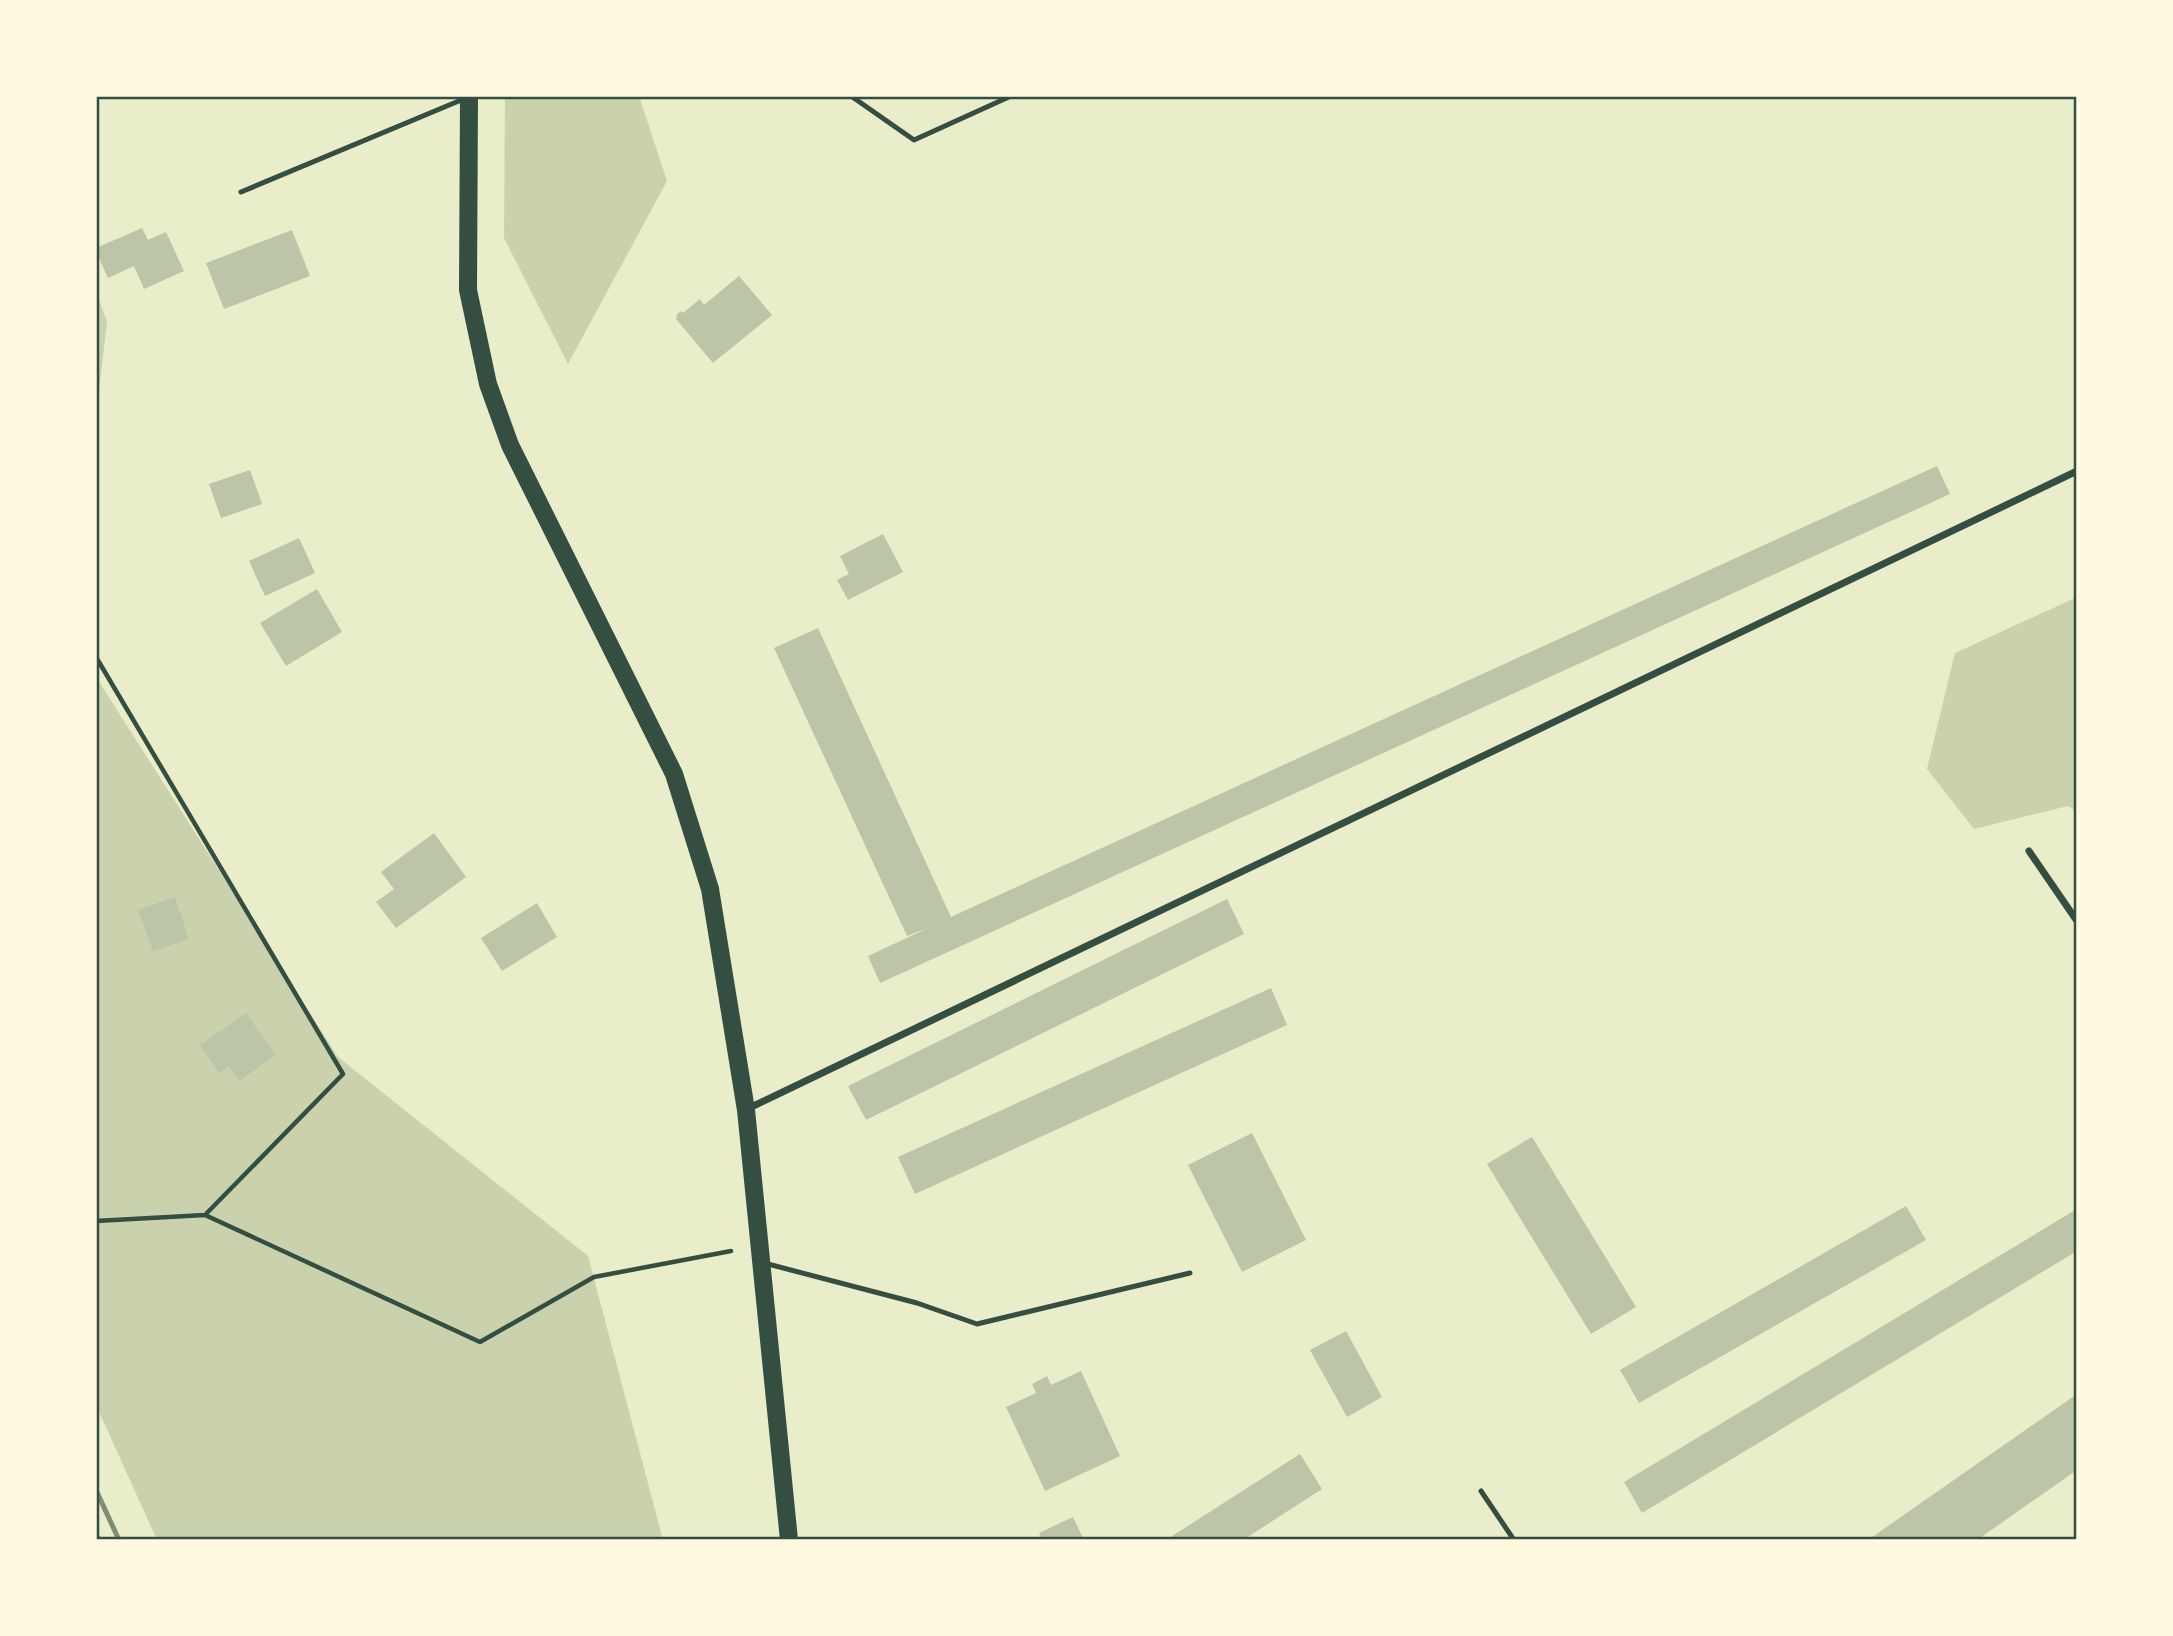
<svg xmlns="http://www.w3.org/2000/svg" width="2173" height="1636" viewBox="0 0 2173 1636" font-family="'Nunito Sans',sans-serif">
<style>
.green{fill:#cad2ad}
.building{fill:#bcc5a7}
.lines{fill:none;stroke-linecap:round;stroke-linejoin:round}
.path{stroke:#344e41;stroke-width:4.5}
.service{stroke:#344e41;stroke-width:5}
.minor{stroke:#344e41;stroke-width:7}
.primary{stroke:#344e41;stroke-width:18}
.rail{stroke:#7c8e77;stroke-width:5}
.neatline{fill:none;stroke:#344e41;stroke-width:2.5}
</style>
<rect width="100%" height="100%" fill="#e9edc9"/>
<path class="green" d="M505 96H639L667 181 568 364 504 238Z
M96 292 107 322 96 417Z
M2077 597V812L2068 806 1974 829 1927 769 1955 653Z
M96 677 338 1057 588 1256 663 1540H157L96 1405Z"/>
<path class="building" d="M142 228 148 240 166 232 184 271 144 289 134 266 108 278 96 251V248Z
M292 230 310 276 224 309 206 263Z
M739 276 772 315 713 363 676 319 677 317 676 315 681 311 683 313 700 299 704 305Z
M1937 466 1950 494 880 983 868 956 928 928 907 936 774 648 818 628 951 917Z
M250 470 262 504 221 518 209 484Z
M883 534 903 572 848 600 837 580 849 574 840 556Z
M299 538 315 573 265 596 249 561Z
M317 589 342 632 286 666 260 623Z
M434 833 466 877 396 928 376 902 394 889 381 872Z
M175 897 189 939 153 951 138 910Z
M1227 899 1244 934 866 1120 848 1086Z
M537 903 557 937 502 971 481 938Z
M1271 988 1287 1025 915 1194 898 1157Z
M246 1013 276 1055 239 1081 229 1066 219 1073 200 1045Z
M1252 1133 1306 1240 1242 1272 1188 1165Z
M1532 1137 1636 1307 1591 1334 1487 1164Z
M1906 1206 1926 1240 1639 1403 1620 1370Z
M2077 1209V1251L1642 1513 1624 1482Z
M1346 1331 1382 1397 1347 1417 1310 1350Z
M1081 1371 1120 1456 1045 1491 1006 1407 1036 1393 1032 1384 1047 1376 1051 1385Z
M2077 1394V1470L1977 1540H1868Z
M1300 1454 1322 1489 1243 1540H1166Z
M1073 1517 1084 1540H1042L1039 1533Z"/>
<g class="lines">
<path class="path" d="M96 657 343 1074 205 1215
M96 1221 205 1215 480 1342 594 1277 731 1251"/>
<path class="service" d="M851 96 914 140 1011 96
M241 192 466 98
M764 1263 917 1303 977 1324 1190 1273
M1481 1491 1514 1540"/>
<path class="minor" d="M2029 851 2077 921
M747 1109 2077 471"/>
<path class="primary" d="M469 96 468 290 488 384 510 445 674 774 710 889 746 1110 789 1540"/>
<path class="rail" d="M96 1490 119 1540
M96 1534 99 1540"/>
</g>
<rect width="2173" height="1636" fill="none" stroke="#fefae0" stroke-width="196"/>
<rect x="98" y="98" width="1977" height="1440" class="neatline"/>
</svg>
